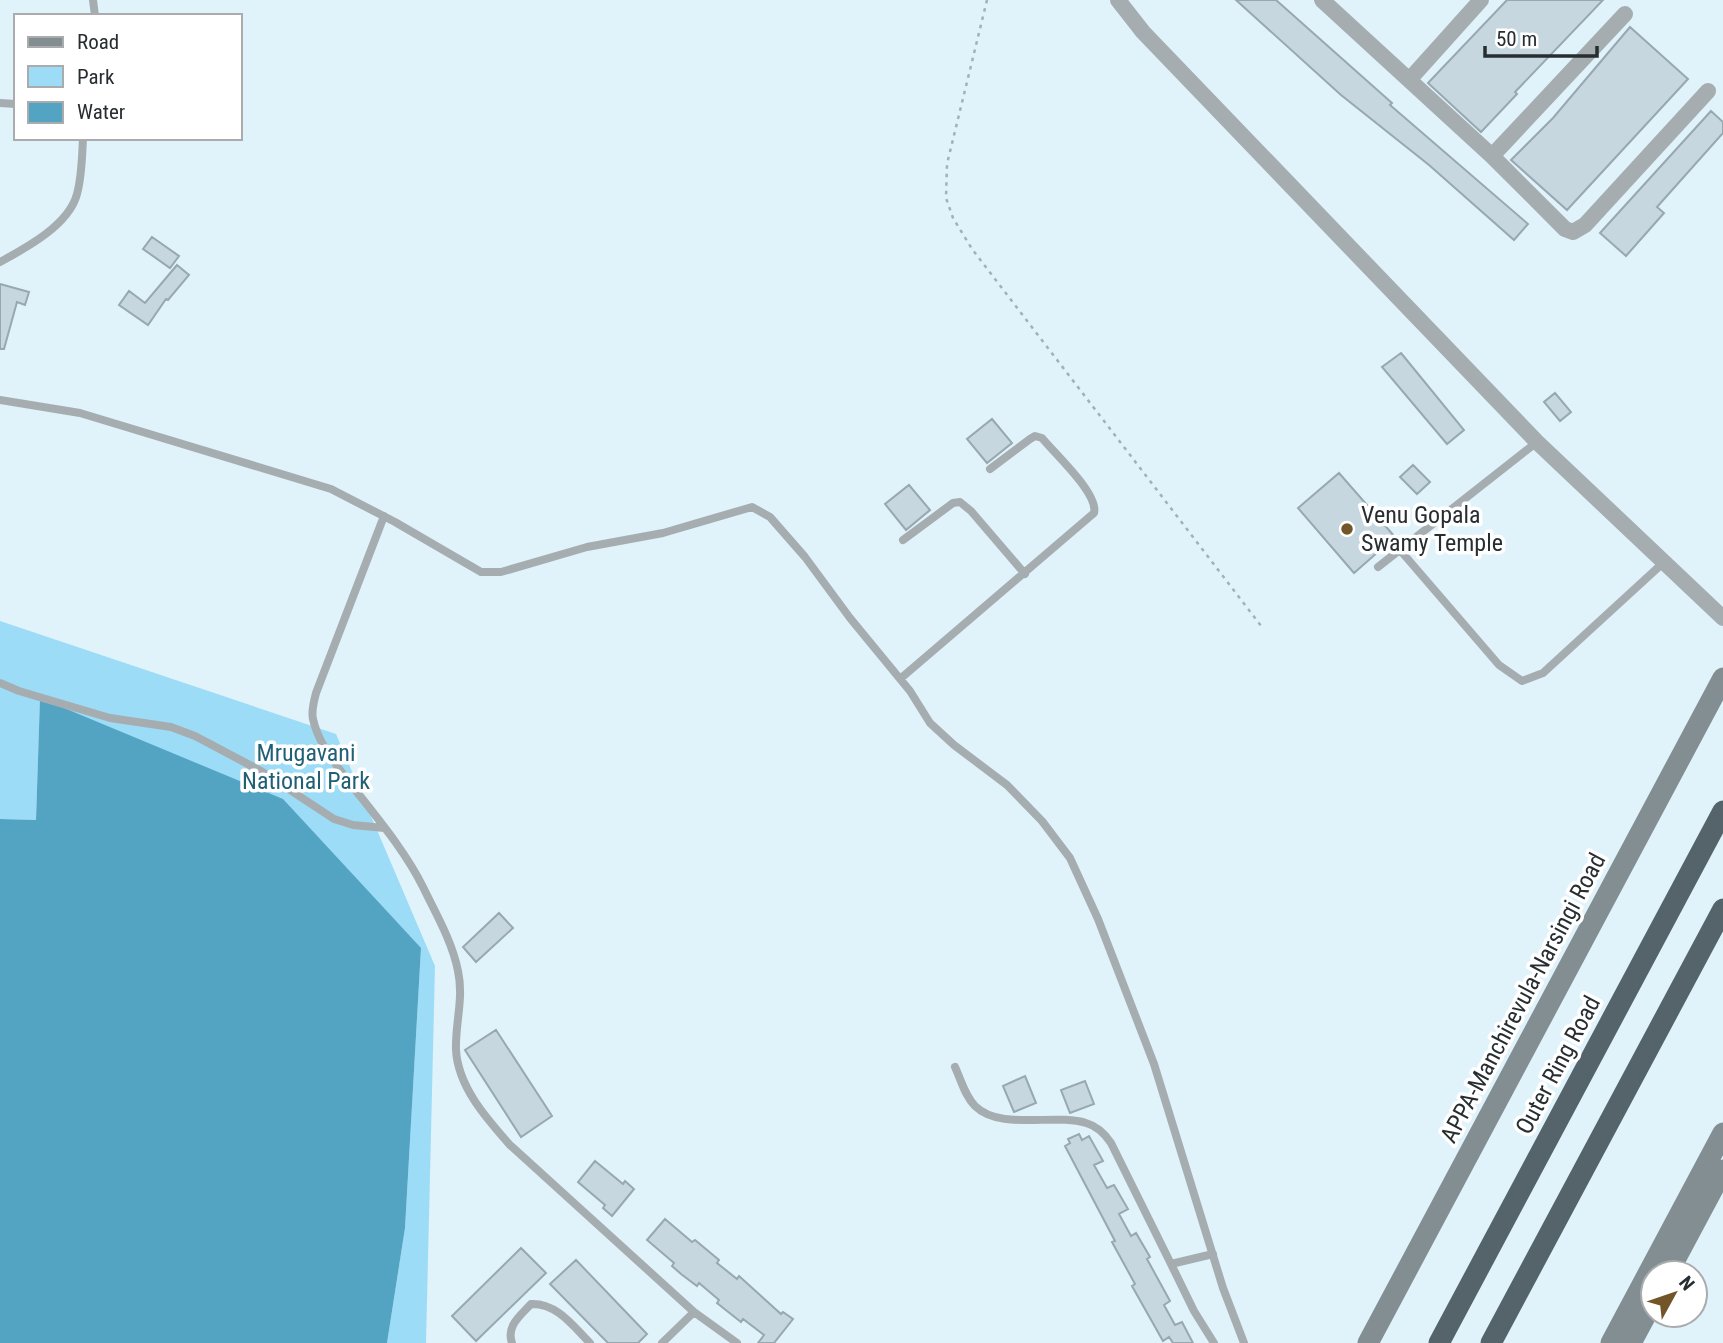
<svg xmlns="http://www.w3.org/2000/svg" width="1723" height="1343" viewBox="0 0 1723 1343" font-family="'Roboto Condensed',sans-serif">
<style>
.green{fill:#9ddcf7}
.water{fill:#53a3c3}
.building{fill:#c6d7df;stroke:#98a8b0;stroke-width:2}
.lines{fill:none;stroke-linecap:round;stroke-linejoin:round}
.path{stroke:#a2b1b7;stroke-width:2.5;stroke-dasharray:3.5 5;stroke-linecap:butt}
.service{stroke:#a6adb1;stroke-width:8}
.minor{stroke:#a6adb1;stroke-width:16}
.secondary{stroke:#838e93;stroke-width:21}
.motorway{stroke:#54646a;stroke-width:21}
.poi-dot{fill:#725629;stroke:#fff;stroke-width:2.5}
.labels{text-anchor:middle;stroke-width:7;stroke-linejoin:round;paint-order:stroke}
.poi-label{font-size:24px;fill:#272e31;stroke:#fff;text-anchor:start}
.park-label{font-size:24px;fill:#215f77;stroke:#fff}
.street-label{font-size:24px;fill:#272e31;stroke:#fff}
</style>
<rect width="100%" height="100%" fill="#e0f2fa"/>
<path class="green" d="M0 621 336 734 435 966 426 1343H387L405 1228 421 948 40 699 36 820 0 819Z"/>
<path class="water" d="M40 698 283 799 421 948 405 1228 387 1343H0V819L36 820Z"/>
<path class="building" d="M1236 0H1276L1392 103 1390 105 1528 224 1514 240 1429 165 1341 95Z
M1507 0H1603L1515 92 1517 94 1481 132 1428 83Z
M1630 27 1688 79 1567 210 1511 160 1553 118Z
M1711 111 1723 122V133L1657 207 1664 213 1626 256 1600 233Z
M152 237 179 256 170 268 143 249Z
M177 265 189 275 168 300 166 299 148 325 119 305 129 291 145 303Z
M0 284 29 292 25 305 17 302 4 349H0Z
M1401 353 1464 430 1447 444 1382 367Z
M1555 393 1571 412 1560 421 1544 402Z
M992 419 1012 443 987 463 967 439Z
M1413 465 1430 482 1417 494 1400 477Z
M1339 473 1395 537 1354 573 1298 508Z
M909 485 930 510 906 530 885 504Z
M499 913 513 928 476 962 463 947Z
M496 1030 552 1116 521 1137 465 1050Z
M1025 1076 1036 1103 1014 1112 1003 1086Z
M1085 1081 1094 1104 1070 1113 1061 1090Z
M1079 1134 1082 1140 1089 1136 1103 1161 1094 1165 1107 1188 1114 1185 1128 1209 1119 1214 1131 1236 1136 1233 1150 1257 1147 1259 1170 1301 1164 1305 1175 1325 1182 1322 1193 1343H1173L1169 1337 1163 1341 1132 1286 1135 1284 1112 1242 1115 1241 1065 1146 1070 1143 1068 1139Z
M595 1161 623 1184 625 1181 634 1189 612 1216 603 1208 605 1205 578 1182Z
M665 1219 692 1242 695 1240 719 1260 717 1263 737 1279 739 1276 781 1314 783 1312 793 1319 774 1343H758L764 1335 743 1319 741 1322 727 1311 717 1303 719 1300 699 1283 697 1286 681 1274 672 1266 674 1263 647 1240Z
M521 1248 546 1273 476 1341 452 1316Z
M576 1260 647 1334 638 1343H608L550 1284Z"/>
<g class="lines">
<path class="path" d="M987 0 947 164 946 198 953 218 972 249 1262 627"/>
<path class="service" d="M93 0 95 16
M0 103 16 104
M0 262C26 248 69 225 77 194 82 176 82 156 83 138
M0 400 80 413 331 489 395 522 481 572H501L587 547 663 533 752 507 770 517 805 557 850 618 910 691 930 723 954 745 1007 785 1042 821 1070 858 1098 919 1154 1064 1223 1288 1244 1343
M384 516 316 693C314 701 311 711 313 719 318 744 338 767 353 787 378 819 405 851 423 887 436 914 452 941 458 971 464 999 455 1023 456 1050 458 1087 487 1119 510 1145L694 1312 737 1343
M903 540 953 503 960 502 971 511 1025 574
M1400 550 1499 665 1522 681 1543 673 1663 563
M1378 567 1537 442
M900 679 1094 513C1099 494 1055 454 1042 438L1035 436 1030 439 990 469
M0 683 19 691 110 718 171 727 195 736 261 771 334 819 353 825 384 828
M955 1067C961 1080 965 1096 975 1106 1000 1131 1055 1113 1086 1123 1097 1126 1105 1134 1111 1143L1171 1264 1213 1254
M1171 1264 1194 1311 1214 1343
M512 1343C506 1326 520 1316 531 1304 557 1303 573 1326 590 1343
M662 1343 694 1312"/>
<path class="minor" d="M1118 0 1143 32 1537 442 1723 618
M1322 0 1492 156 1565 229 1573 232 1585 225 1708 91
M1410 79 1481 0
M1492 156 1625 14"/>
<path class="secondary" d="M1668 1273 1723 1170
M1368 1343 1723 678
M1611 1343 1723 1133
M1631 1343 1653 1302"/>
<path class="motorway" d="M1439 1343 1723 811
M1491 1343 1723 909"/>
</g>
<circle class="poi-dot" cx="1347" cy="529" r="7"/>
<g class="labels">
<g class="poi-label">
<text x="1361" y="523">Venu Gopala<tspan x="1361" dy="28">Swamy Temple</tspan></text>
</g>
<g class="park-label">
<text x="306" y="761">Mrugavani<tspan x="306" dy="28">National Park</tspan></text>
</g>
<g class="street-label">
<text transform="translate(1523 998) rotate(-62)" y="8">APPA-Manchirevula-Narsingi Road</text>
<text transform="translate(1558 1065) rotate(-62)" y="8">Outer Ring Road</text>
</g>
</g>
<rect x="14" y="14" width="228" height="126" fill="#ffffff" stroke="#a9abad" stroke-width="2"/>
<rect x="28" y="37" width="35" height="10" fill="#838e93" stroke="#a9abad" stroke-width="2"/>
<text x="77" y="49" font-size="21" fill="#272e31">Road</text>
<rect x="28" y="66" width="35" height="21" fill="#9ddcf7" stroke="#a9abad" stroke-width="2"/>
<text x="77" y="84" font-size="21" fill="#272e31">Park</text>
<rect x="28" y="102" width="35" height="21" fill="#53a3c3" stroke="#a9abad" stroke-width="2"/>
<text x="77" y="119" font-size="21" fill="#272e31">Water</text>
<g transform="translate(1674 1294) rotate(50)"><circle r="33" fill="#ffffff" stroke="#a9abad" stroke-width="2"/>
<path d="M0-5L12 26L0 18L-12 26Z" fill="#725629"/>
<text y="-10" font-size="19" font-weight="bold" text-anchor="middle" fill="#272e31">N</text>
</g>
<path d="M1485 46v10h112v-10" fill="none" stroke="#272e31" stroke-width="3.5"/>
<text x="1496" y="46" font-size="21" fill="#272e31" stroke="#ffffff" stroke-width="5" paint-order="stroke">50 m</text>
</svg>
